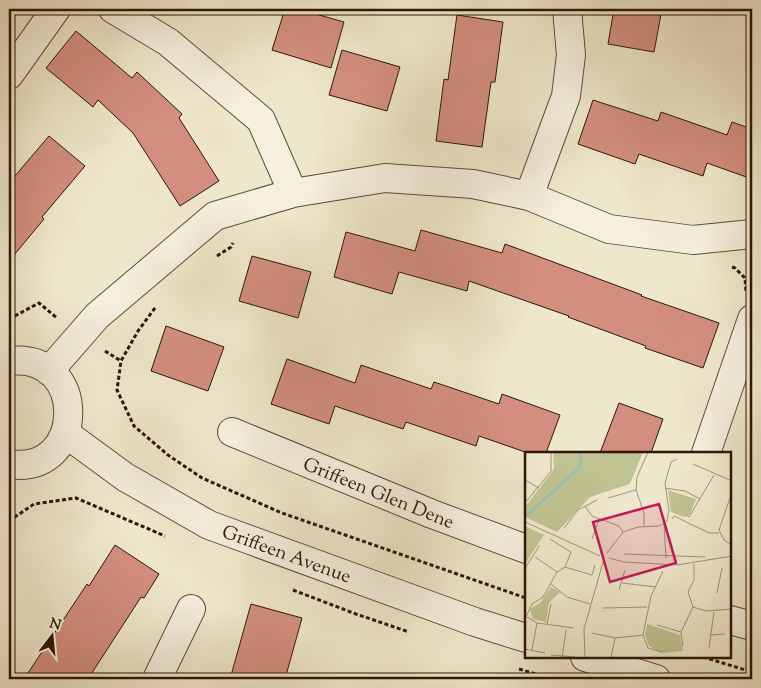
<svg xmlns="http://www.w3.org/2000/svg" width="761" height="688" viewBox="0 0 761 688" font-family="'Sorts Mill Goudy',serif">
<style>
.building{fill:#d38e7f;stroke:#2e1705}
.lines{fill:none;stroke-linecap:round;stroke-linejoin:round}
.minor-casing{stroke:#5e4b36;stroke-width:30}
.tertiary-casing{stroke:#5e4b36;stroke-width:30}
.path{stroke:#2e1705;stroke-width:3;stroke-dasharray:4 2.5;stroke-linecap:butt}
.minor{stroke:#f5efdd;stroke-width:28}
.tertiary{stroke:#f5efdd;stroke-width:28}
.labels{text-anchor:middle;stroke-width:4.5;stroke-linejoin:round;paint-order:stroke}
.street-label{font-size:19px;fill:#2e1705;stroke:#f5efdd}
.inset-river{fill:none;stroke:#9ac0b5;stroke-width:2.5}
.inset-road{fill:none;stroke:#a2947c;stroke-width:1}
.view{fill:#c2185b;fill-opacity:0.15;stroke:#c2185b;stroke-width:2.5}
.inset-edge{fill:none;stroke:#2e1705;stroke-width:2.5}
</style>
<rect width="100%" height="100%" fill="#efe7cb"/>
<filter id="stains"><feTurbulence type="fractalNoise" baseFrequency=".004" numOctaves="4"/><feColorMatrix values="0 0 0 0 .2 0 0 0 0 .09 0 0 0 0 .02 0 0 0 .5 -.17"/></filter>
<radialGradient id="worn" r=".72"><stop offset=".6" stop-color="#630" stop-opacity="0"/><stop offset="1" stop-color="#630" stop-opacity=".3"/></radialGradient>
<path class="building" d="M285 9H298L344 22 331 68 272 50Z
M614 9H662L654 52 608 44Z
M457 15 503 22 495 82H491L482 147 436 141 444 79 448 80Z
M76 31 132 78 137 72 182 114 179 118 219 181 180 206 133 133 98 100 93 107 46 68Z
M342 50 400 67 387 111 329 95Z
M593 100 658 121 661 112 727 135 732 122 752 129V179L707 163 703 176 639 154 635 164 578 144Z
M49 136 85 166 42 217 44 219 9 261V183Z
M421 230 502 253 505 244 642 295 641 296 719 323 703 368 645 348 646 346 568 317 569 316 469 281 467 291 399 272 392 294 334 277 346 232 415 251Z
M252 256 311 272 298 318 239 301Z
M166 326 224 347 208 391 151 371Z
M287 359 355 383 361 365 431 389 434 382 499 404 502 394 560 415 546 453H528L479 436 476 446 406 422 403 429 335 406 329 424 271 404Z
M619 403 663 419 651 453H600Z
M115 545 159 574 144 598 141 597 88 679H24L87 584 89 586Z
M251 604 302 618 285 679H230Z"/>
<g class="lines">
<defs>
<path id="minor" d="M113 9 168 42 261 120 293 193
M9 75 56 9
M529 196 566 96 571 55 567 9
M49 371 97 316 215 216 293 193 385 178 473 184 529 196 609 229 693 240 752 234
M232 432 432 514 526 549
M706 453 752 319
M730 620 752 626
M157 679 191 609"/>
<path id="tertiary" d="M9 361C89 351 87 476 9 464
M65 433 125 477 209 525 475 622 526 638
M585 657 656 679"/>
</defs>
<use href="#minor" class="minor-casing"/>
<use href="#tertiary" class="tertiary-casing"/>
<path class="path" d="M217 256 231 247 233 243
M732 267 735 268 745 278 746 292
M155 308 138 331 121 361 117 390 134 426 168 455 202 478 282 513 526 598
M9 319 39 303 57 318
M105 351 121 361
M9 521 34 504 76 498 165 536
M293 590 356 614 409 632
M703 657 752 672
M519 669 552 679"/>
<use href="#minor" class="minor"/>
<use href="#tertiary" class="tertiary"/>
</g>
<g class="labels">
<g class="street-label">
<text transform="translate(379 492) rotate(22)" y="7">Griffeen Glen Dene</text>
<text transform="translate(287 553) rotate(20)" y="7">Griffeen Avenue</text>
</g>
</g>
<g transform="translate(525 452)">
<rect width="206" height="206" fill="#efe7cb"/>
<path d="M28 0H118L105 32 65 45 32 80 0 65V55L29 17ZM143 38 171 47 165 62 159 65 146 60ZM0 74 19 83 0 112ZM26 135 35 140 24 151 21 170 8 167 5 157 15 151ZM122 172 155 183 158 199 136 201 124 194 120 183Z" fill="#c0c392"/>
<path class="inset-river" d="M1 64 53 17 56 9 55 0"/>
<path class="inset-road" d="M168 12 207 29M0 28 14 36M140 36 160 39 175 47M111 38 119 61V74M207 40 194 78 199 88 207 93M83 46 111 38 112 25 123 0M0 51 26 19V0M60 54 67 64 94 74 98 80M161 63 164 65 189 23M147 67 149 64 184 81H194M0 70 75 104M139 72 141 106M39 76 53 58 72 48M67 87 74 67M82 101 98 80 113 75 134 74 142 69 144 58 140 31 146 10 152 7M99 102 180 105M10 105 32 120M84 106 99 110 152 113 207 104M169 112V128L163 140 168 155 181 159 207 157M40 115 67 123 70 113M0 116 15 93M97 131 131 135M26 132 42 145 65 152M94 138 100 118M192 141 197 116M78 156 122 155M2 165 12 171 49 176M0 167 7 152 18 145 32 120 40 115 46 100 25 87M22 172 26 152M132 173 156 180M67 181 90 186M118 183 123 196 137 200M185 183 200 182M158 194 156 180 168 155M184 196 189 160M0 197 20 201M7 198 12 171M26 203 50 205M37 206 41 178M60 206 59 177 78 110M86 206 90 186 118 183 126 144 138 119"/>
<path class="view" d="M134 52 151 111 85 130 68 70Z"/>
<rect width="206" height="206" class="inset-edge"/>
</g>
<rect width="761" height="688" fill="none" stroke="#efe7cb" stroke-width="30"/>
<rect x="10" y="10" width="741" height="668" fill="none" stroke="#2e1705" stroke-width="2.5"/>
<rect x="15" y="15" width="731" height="658" fill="none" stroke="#2e1705"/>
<g transform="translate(52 636) rotate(16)" stroke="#f5efdd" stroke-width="4" paint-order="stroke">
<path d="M0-4L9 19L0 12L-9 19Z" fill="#2e1705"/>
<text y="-8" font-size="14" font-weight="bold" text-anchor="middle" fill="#2e1705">N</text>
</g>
<rect width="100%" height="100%" filter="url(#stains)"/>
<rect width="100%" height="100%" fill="url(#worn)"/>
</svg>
